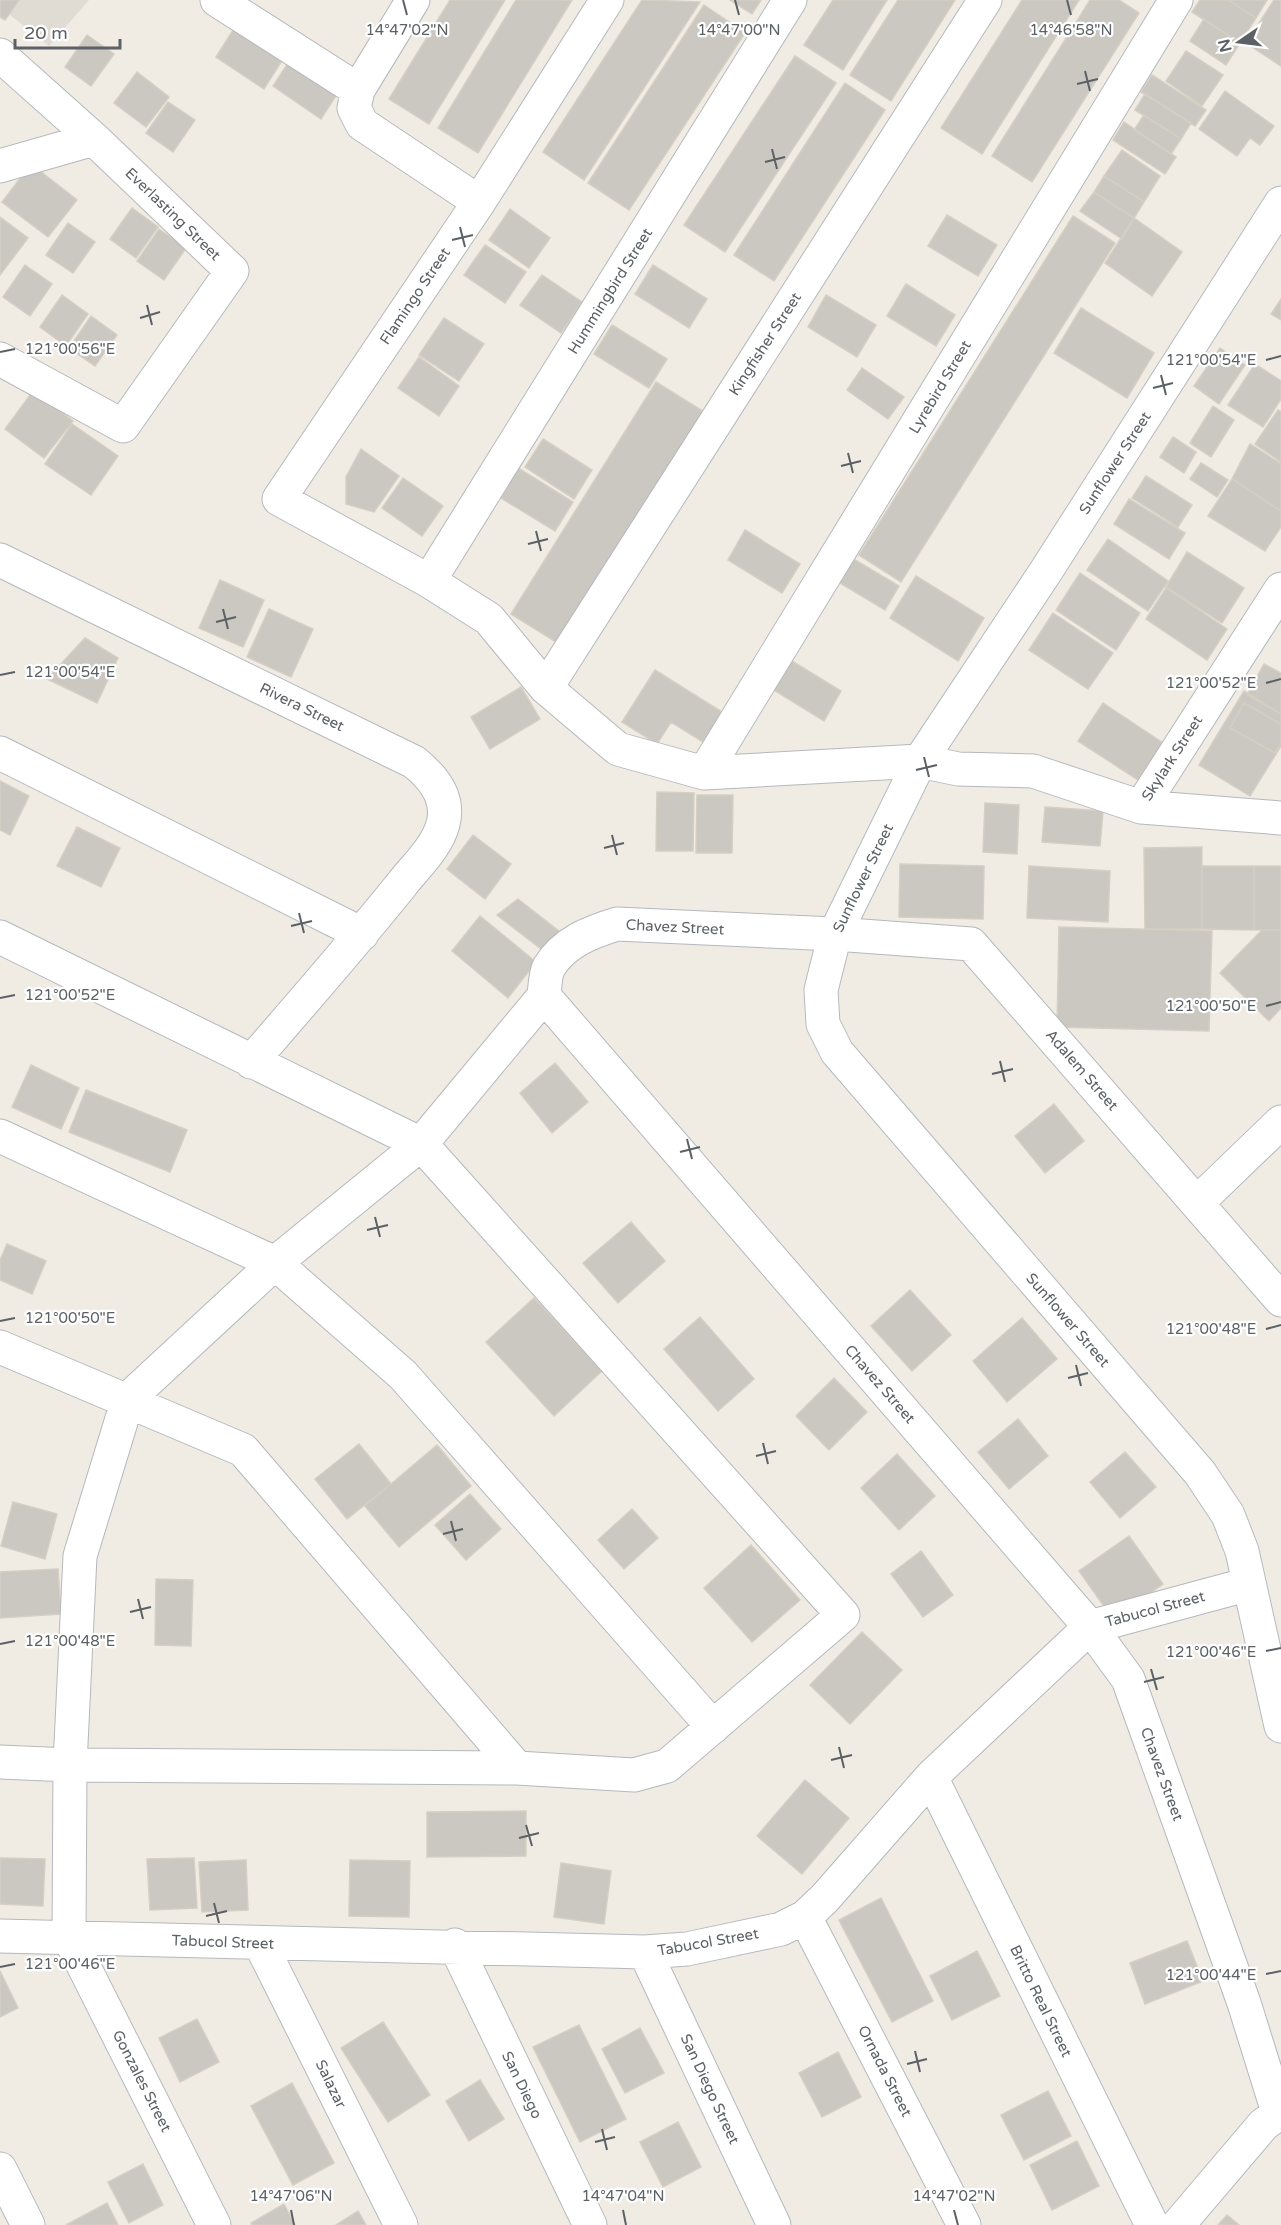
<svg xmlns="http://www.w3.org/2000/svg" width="1281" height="2225" viewBox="0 0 1281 2225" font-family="'Varela Round',sans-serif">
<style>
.education{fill:#e0dbd3}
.building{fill:#cbc7c1;stroke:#d5cec2;stroke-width:1.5}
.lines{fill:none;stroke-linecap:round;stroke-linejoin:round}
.minor-casing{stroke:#b5b8bc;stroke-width:35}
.secondary-casing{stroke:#b6babf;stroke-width:35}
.minor{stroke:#fff;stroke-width:33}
.secondary{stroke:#fff;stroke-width:33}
.ticks{fill:none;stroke:#5c6166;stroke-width:2}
.labels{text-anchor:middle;stroke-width:4.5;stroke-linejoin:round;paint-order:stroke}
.street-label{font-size:15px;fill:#5c6166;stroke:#fff}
.ticks-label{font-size:15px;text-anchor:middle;fill:#5c6166;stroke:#fff;stroke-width:4.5;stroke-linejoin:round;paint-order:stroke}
</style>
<rect width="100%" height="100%" fill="#f0ece4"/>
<path class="education" d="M0 0H89L49 46 0 7Z"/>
<path class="building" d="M0 0H19L5 20 0 17Z
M450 0H505L429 124 389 99Z
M516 0H572L478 153 438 128Z
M642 0 700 2 584 180 543 152Z
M730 0H761L752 14Z
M833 0H887L843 70 804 45Z
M898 0H955L891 101 850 75Z
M1022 0H1079L982 154 941 128Z
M1090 0H1119L1139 13 1032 182 992 156Z
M1200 0H1228L1256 18 1240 43 1192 12Z
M1228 0H1267L1256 18Z
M1274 0 1281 1V66L1246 43Z
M704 5 745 33 629 210 588 183Z
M1204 19 1240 43 1226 65 1190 41Z
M235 27 283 59 264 89 216 57Z
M87 35 114 54 91 86 65 67Z
M1186 51 1223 75 1202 106 1166 81Z
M795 56 836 83 725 252 684 225Z
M292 57 341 88 321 119 273 86Z
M137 72 169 97 146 127 114 103Z
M1152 75 1206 110 1195 126 1141 92Z
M845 83 885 110 774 281 734 255Z
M1225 91 1274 126 1260 145 1250 138 1237 156 1199 129Z
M1145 94 1191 123 1181 139 1135 110Z
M168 102 195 120 173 152 146 133Z
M1144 115 1181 139 1171 154 1134 130Z
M1124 122 1176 157 1165 174 1113 140Z
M1122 150 1160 176 1144 202 1104 176Z
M31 164 77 200 48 237 2 202Z
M1104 176 1144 202 1134 218 1094 192Z
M1094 192 1134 218 1122 239 1080 211Z
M132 208 158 227 136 258 110 239Z
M510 209 550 238 529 268 489 240Z
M947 215 997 245 978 276 928 246Z
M1073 216 1115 243 901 582 859 555Z
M0 217 28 238 0 275Z
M1134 218 1182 252 1152 296 1105 263Z
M68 223 95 242 73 273 46 255Z
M159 229 186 248 164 280 137 261Z
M485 245 526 272 505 303 464 275Z
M25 265 52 284 30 316 3 297Z
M653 265 707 299 689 328 635 294Z
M542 275 582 302 561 333 520 305Z
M906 284 955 315 936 346 887 316Z
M62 295 88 314 66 346 40 327Z
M826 295 876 325 857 357 808 327Z
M1281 299V320L1271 314Z
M1081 308 1154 353 1127 398 1054 353Z
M91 316 117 335 95 366 69 348Z
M444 318 484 344 459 381 419 355Z
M612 325 667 359 649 388 594 354Z
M1220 348 1245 365 1219 404 1194 386Z
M419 357 459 386 439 416 398 388Z
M1255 364 1281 381V399L1263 427 1228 405Z
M862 368 904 397 888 419 847 390Z
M656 382 709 415 564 647 511 614Z
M33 391 73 421 44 458 5 429Z
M1213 406 1234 420 1211 457 1190 443Z
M1278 410 1281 412V462L1255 444Z
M72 424 118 456 91 495 45 464Z
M1173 437 1196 452 1184 473 1160 457Z
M543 439 592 470 574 499 525 467Z
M1250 444 1281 464V511L1232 479Z
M361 449 399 476 374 512 346 504V477Z
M1201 463 1228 480 1217 497 1190 479Z
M518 468 573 502 555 531 501 498Z
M1146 476 1192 505 1178 527 1132 498Z
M403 478 443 506 422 536 382 508Z
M1232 479 1281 511V527L1265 551 1208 516Z
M1129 499 1185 533 1169 559 1114 524Z
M745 530 800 564 782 593 728 560Z
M1108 539 1168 581 1148 611 1087 570Z
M1187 552 1244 588 1222 623 1166 587Z
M850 557 899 586 885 610 835 580Z
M1080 573 1140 613 1116 650 1056 610Z
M916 576 984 618 958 661 890 618Z
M220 580 264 600 243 647 199 628Z
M1166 588 1227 629 1207 660 1146 619Z
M269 609 313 629 291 677 247 657Z
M1053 613 1113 653 1088 689 1029 650Z
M85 638 118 658 97 703 47 679Z
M787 658 841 691 824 721 769 687Z
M1264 664 1281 673V714L1247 695Z
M655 670 722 712 703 742 671 722 657 744 622 722Z
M521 687 540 719 490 749 471 717Z
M1244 691 1281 714V746L1250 796 1199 765Z
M1103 703 1163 743 1138 780 1078 741Z
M1244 703 1281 724V742L1275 753 1230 728Z
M0 781 29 796 10 835 0 830Z
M657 792 694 793 693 851H656Z
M697 795H733L732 853H696Z
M985 803 1019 805 1017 854 983 852Z
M1045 807 1103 811 1100 846 1042 842Z
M77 827 120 848 101 887 57 866Z
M473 835 511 864 485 899 447 869Z
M1202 847V929H1145L1144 848Z
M900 864 984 866 983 919 899 917Z
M1029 866 1110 871 1108 922 1027 918Z
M1202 866H1254V930L1202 929Z
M1254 866H1281V930H1254Z
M518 899 560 932 545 952 497 915Z
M480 916 536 962 508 998 452 951Z
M1059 927 1212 931 1209 1031 1057 1027Z
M1262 930H1281V1008L1269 1021 1220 973Z
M555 1063 588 1102 552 1133 520 1093Z
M31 1065 79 1088 61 1129 12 1107Z
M86 1090 187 1130 170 1172 69 1132Z
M1054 1104 1084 1141 1045 1173 1015 1136Z
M631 1222 665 1261 618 1303 583 1263Z
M7 1244 46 1261 32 1294 0 1280V1260Z
M910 1290 951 1335 912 1371 871 1326Z
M534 1298 602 1371 554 1416 486 1342Z
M700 1317 754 1379 718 1411 664 1349Z
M1022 1318 1057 1359 1007 1402 973 1361Z
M834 1378 867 1412 829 1450 796 1416Z
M1018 1419 1048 1456 1009 1489 978 1452Z
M359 1444 391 1484 347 1519 315 1479Z
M437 1445 471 1486 399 1547 365 1506Z
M1125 1452 1156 1487 1120 1518 1090 1482Z
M897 1454 935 1496 899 1530 861 1488Z
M470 1494 501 1529 466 1560 435 1525Z
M13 1502 57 1514 45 1559 1 1546Z
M632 1509 658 1538 624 1569 598 1540Z
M1129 1536 1163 1584 1113 1619 1079 1571Z
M751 1545 800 1600 752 1642 704 1588Z
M921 1551 953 1595 923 1617 891 1574Z
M58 1569 61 1614 0 1618V1572Z
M156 1579 193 1580 191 1646 155 1645Z
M862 1632 902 1670 850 1724 810 1685Z
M805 1780 849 1818 802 1874 757 1836Z
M526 1811V1856L427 1857V1812Z
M0 1858 45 1859 43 1906 0 1904Z
M194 1858 197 1908 150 1910 147 1859Z
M246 1860 248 1910 202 1912 199 1862Z
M350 1860 410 1861 409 1917 349 1916Z
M561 1863 611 1871 604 1924 554 1917Z
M881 1898 933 2001 892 2022 839 1920Z
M1187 1941 1203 1981 1145 2004 1130 1963Z
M977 1951 1000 1996 952 2020 930 1976Z
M0 1971 18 2008 0 2017Z
M197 2019 219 2062 180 2082 159 2038Z
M383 2022 430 2095 388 2122 341 2048Z
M579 2025 626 2119 580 2142 533 2047Z
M640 2028 664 2073 625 2093 602 2049Z
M838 2052 861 2097 822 2117 799 2073Z
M480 2080 504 2119 469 2141 446 2101Z
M292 2083 334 2163 293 2185 251 2106Z
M1048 2091 1071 2136 1024 2160 1001 2115Z
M678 2122 701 2167 663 2187 640 2142Z
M1077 2141 1099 2186 1052 2210 1030 2165Z
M143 2164 163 2205 129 2223 108 2182Z
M107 2203 118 2225H66Z
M284 2204 295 2225H252L251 2223Z
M358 2211 366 2225H336Z
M1227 2215 1239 2225H1218Z"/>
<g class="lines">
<defs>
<path id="minor" d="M217 0 358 90
M413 0 358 90 354 108 362 124 479 202
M607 0 479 202 279 499 429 581 489 619 546 688 618 749 704 773 920 761 958 769 1033 771 1141 807 1281 818
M0 55 94 139 232 271 123 426 0 359
M0 166 94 139
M0 560 414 762C433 777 450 798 443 824 437 847 416 866 402 884 353 945 302 1003 251 1062
M429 581 790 0
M546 688 985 0
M0 753 362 934
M704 773 1176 0
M1141 807 1281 589
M0 937 421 1144 843 1615 667 1766 634 1775 517 1768 70 1765 0 1762
M0 1136 275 1263 403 1375 713 1727
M1198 1202 1281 1122
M0 1347 243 1450 517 1768
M931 1777 1152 2225
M805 1917 964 2225
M0 1936 645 1952 687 1949 781 1929 805 1917 825 1898 931 1777 1090 1627 1249 1584
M260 1943 401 2225
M455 1945 590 2225
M645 1952 774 2225
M1278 2112 1244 2003 1128 1679 1090 1627 544 996C545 987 545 974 549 967 564 942 591 932 617 924L835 934 971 944 1281 1300
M0 2169 28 2225
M214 2225 69 1937 70 1765 80 1556 128 1399 275 1263 421 1144 544 996
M1178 2225 1263 2125 1281 2111"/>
<path id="secondary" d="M1281 203 1046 571 920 761 835 934 821 990 823 1024 837 1052 1200 1473 1228 1515 1242 1551 1281 1726"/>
</defs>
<use href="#minor" class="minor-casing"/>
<use href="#secondary" class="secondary-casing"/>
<use href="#minor" class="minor"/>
<use href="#secondary" class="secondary"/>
</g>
<path class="ticks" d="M403 0 407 15M735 0 739 15M1067 0 1071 15M1085 71 1090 91M1077 84 1098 79M772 149 777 169M765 162 785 157M460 227 465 247M452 240 473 235M147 305 152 325M140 318 160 312M0 352 15 349M1266 360 1281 356M1161 375 1166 395M1153 388 1173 383M848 453 853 473M841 466 861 461M536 531 541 551M528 544 548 539M223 609 228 629M216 622 236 617M0 675 15 672M1266 683 1281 679M924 757 929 777M916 770 937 765M612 835 617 855M604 848 624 843M299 913 304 933M291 926 312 921M0 998 15 995M1266 1006 1281 1002M1000 1061 1005 1082M992 1074 1013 1069M687 1139 692 1159M680 1152 700 1147M375 1217 380 1237M367 1230 388 1225M0 1321 15 1318M1266 1329 1281 1325M1076 1365 1081 1386M1068 1378 1088 1373M763 1443 768 1464M756 1456 776 1451M451 1521 456 1541M443 1534 463 1529M138 1599 143 1619M130 1612 151 1607M0 1644 15 1641M1266 1651 1281 1648M1151 1669 1157 1690M1144 1682 1164 1677M839 1747 844 1768M831 1760 852 1755M526 1825 532 1846M519 1838 539 1833M214 1903 219 1923M206 1916 227 1911M0 1967 15 1964M1266 1974 1281 1971M915 2051 920 2072M907 2064 927 2059M602 2129 607 2150M595 2142 615 2137M291 2210 294 2225M623 2210 626 2225M954 2210 958 2225"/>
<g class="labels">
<g class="street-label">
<text transform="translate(173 214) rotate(44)" y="5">Everlasting Street</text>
<text transform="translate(610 291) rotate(-58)" y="5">Hummingbird Street</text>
<text transform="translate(415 296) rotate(-56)" y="5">Flamingo Street</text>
<text transform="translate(765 344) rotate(-57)" y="5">Kingfisher Street</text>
<text transform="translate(940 387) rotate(-59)" y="5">Lyrebird Street</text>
<text transform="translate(1115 463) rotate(-57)" y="5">Sunflower Street</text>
<text transform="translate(302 707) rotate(26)" y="5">Rivera Street</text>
<text transform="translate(1172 758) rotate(-57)" y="5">Skylark Street</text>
<text transform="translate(863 878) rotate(-64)" y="5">Sunflower Street</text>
<text transform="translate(675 927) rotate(3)" y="5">Chavez Street</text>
<text transform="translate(1082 1070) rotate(49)" y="5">Adalem Street</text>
<text transform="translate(1068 1320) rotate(49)" y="5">Sunflower Street</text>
<text transform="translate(880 1384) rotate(49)" y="5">Chavez Street</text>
<text transform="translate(1155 1609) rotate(-15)" y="5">Tabucol Street</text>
<text transform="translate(1162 1774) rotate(70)" y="5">Chavez Street</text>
<text transform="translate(223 1942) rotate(2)" y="5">Tabucol Street</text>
<text transform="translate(708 1942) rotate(-10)" y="5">Tabucol Street</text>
<text transform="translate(1041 2001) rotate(64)" y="5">Britto Real Street</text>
<text transform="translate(885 2071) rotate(63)" y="5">Ornada Street</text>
<text transform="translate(142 2081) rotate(63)" y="5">Gonzales Street</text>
<text transform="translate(331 2084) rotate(64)" y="5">Salazar</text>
<text transform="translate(522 2085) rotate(64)" y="5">San Diego</text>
<text transform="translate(710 2089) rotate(65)" y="5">San Diego Street</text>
</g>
</g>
<g class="ticks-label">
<text x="407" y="35">14°47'02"N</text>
<text x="739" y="35">14°47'00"N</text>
<text x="1071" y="35">14°46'58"N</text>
<text x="70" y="354">121°00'56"E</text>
<text x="1211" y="365">121°00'54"E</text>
<text x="70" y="677">121°00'54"E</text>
<text x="1211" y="688">121°00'52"E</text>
<text x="70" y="1000">121°00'52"E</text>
<text x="1211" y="1011">121°00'50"E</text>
<text x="70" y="1323">121°00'50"E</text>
<text x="1211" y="1334">121°00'48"E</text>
<text x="70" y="1646">121°00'48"E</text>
<text x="1211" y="1657">121°00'46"E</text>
<text x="70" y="1969">121°00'46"E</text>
<text x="1211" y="1980">121°00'44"E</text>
<text x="291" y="2201">14°47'06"N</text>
<text x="623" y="2201">14°47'04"N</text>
<text x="954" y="2201">14°47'02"N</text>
</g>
<g transform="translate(1239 42) rotate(256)" stroke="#ffffff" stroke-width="4.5" paint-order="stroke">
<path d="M0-4.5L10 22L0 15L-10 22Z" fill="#5c6166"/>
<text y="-9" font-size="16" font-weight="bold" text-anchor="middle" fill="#5c6166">N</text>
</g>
<path d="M15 39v9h105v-9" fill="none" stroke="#5c6166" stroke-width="3"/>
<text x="24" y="39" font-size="18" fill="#5c6166" stroke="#ffffff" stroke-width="4.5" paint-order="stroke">20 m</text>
</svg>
